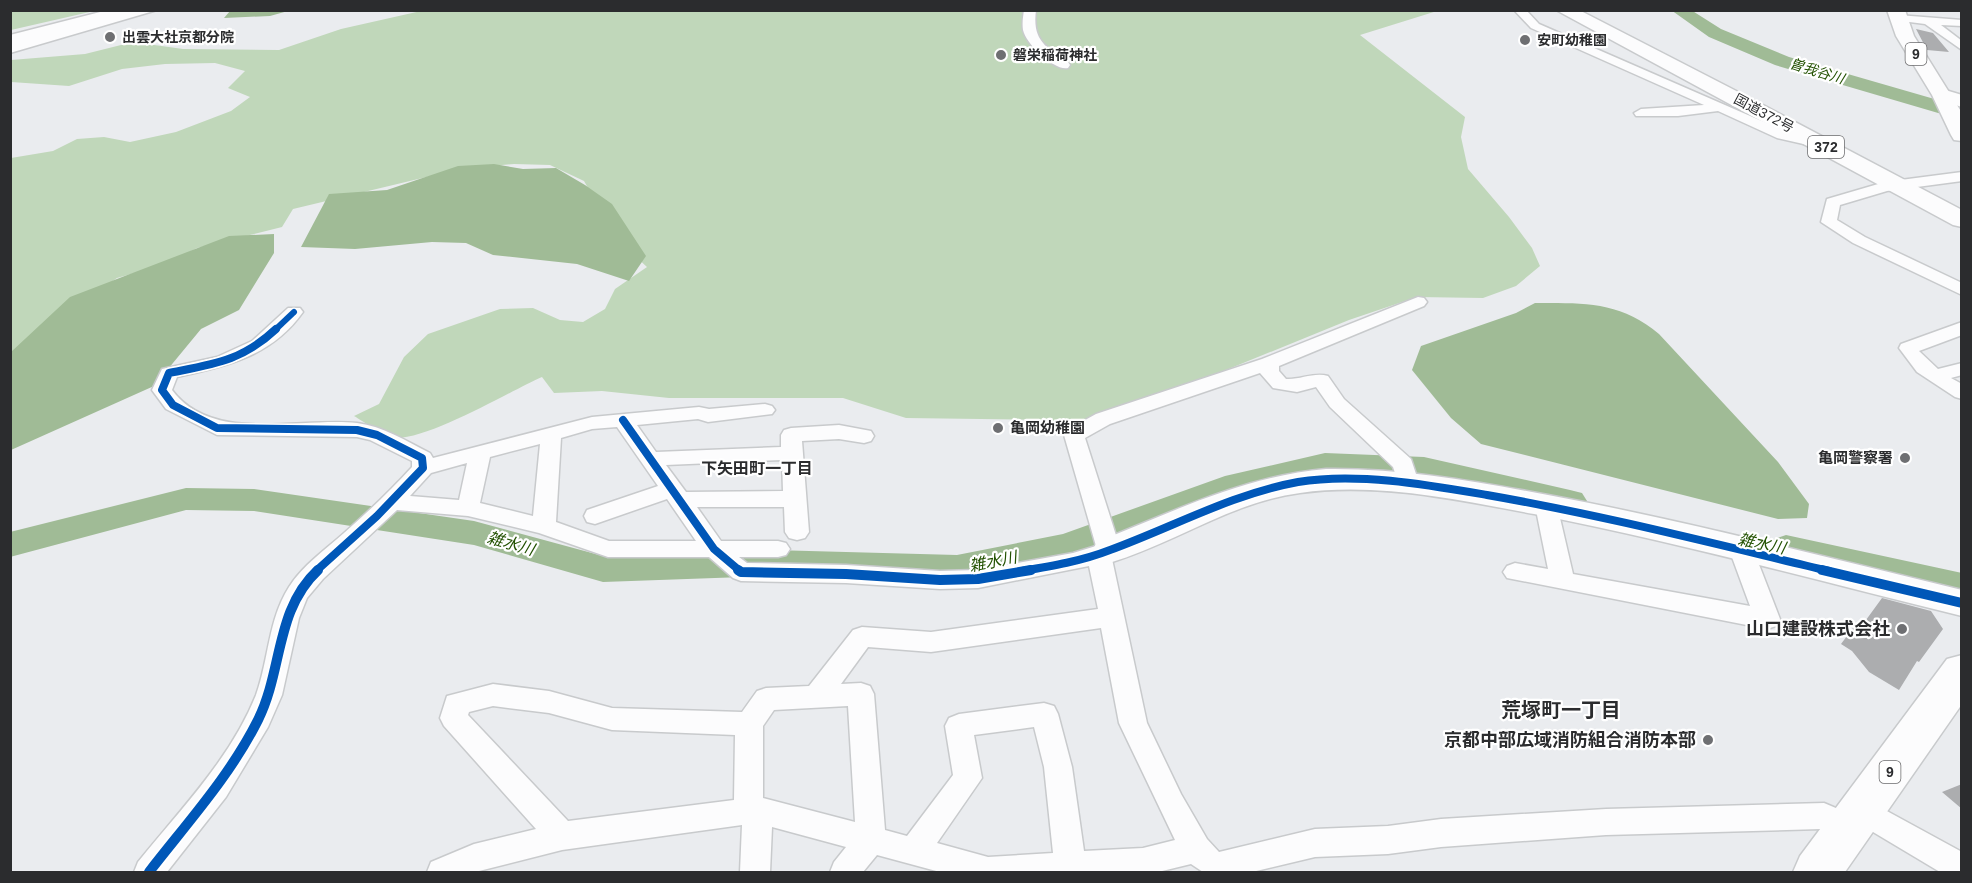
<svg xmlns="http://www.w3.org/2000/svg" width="1972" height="883" viewBox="0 0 1972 883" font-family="Arial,'Noto Sans JP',sans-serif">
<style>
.forest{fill:#c0d7ba}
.water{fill:#a0bb96}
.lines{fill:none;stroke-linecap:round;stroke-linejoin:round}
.river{fill:#a0bb96;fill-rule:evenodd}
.building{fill:#acadaf}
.street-casing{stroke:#c8cacc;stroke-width:3}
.secondary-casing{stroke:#c8cacc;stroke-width:3}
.highway-casing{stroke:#c8cacc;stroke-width:3}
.street{fill:#fcfcfd;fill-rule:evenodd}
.secondary{fill:#fcfcfd;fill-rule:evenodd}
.highway{fill:#fcfcfd;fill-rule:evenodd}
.cycleway-far2-casing{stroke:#fff;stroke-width:9}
.cycleway-far1-casing{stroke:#fff;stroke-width:11}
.cycleway-casing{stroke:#fff;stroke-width:14}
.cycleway-far2{stroke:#0057b8;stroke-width:6}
.cycleway-far1{stroke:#0057b8;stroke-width:8}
.cycleway{stroke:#0057b8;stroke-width:10}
.poi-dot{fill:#6e6f72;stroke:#fff;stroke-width:2}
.labels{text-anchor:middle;stroke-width:4.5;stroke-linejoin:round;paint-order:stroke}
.far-poi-label{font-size:14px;font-weight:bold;fill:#2b2c2e;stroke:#fff;text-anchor:start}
.shield{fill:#fff;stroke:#6b6b6d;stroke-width:1.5}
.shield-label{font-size:14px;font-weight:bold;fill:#2b2c2e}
.far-water-label{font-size:14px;font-style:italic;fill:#225100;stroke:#fff}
.far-street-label{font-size:14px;fill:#2b2c2e;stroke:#fff}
.poi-label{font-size:15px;font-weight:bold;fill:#2b2c2e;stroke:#fff;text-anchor:start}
.neighbourhood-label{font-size:16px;font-weight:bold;fill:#2b2c2e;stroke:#fff}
.water-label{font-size:16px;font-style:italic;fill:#225100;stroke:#fff}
.near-poi-label{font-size:18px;font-weight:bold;fill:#2b2c2e;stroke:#fff;text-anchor:end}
.near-neighbourhood-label{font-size:20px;font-weight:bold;fill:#2b2c2e;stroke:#fff}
</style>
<rect width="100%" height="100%" fill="#eaecef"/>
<path class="forest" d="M11 10H94V11L11 30Z
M421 11H1437L1360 35 1465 117 1461 137 1468 169 1509 217 1532 248 1540 266 1516 286 1483 298 1417 297 1349 320 1204 379 1069 428 1047 420 906 418 843 398H669L602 391 554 393 542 377C508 392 429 440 394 438 386 438 363 421 354 416L379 404 404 357 428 334 500 309 533 308 560 320 583 322 605 309 615 289 647 267 618 240 584 181 550 165 514 164 460 169 293 209 282 227 197 248 166 264 117 278 11 354V158L53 151 77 139 104 137 130 142 176 132 231 111 250 97 228 88 245 71 215 63 165 64 122 69 69 86 11 82V60L85 54 133 42 183 49 279 50 341 29Z"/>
<path class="water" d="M230 11V10L288 11 270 16 224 18Z
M494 164 523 169 556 168 585 185 612 204 646 256 629 281 577 264 493 255 466 243 432 242 355 249 301 247 329 194 387 190 458 166Z
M274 234V253L239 310 201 329 154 386 11 450V352L70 297 229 236Z
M1535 303C1583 303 1620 301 1659 334L1778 462 1809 504 1807 518 1778 519 1481 444 1451 418 1412 370 1421 346 1516 313Z"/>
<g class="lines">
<path class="river" d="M1671 10H1691L1721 29 1789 57 1962 107V120L1775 65 1709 37Z
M1325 453 1424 457 1570 490 1582 493 1587 501 1582 509 1570 512 1424 479 1325 475 1245 493 1068 559 957 581 772 576 603 582 474 545 254 511 186 510 10 557V532L186 488 254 489 474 521 603 556 772 550 957 555 1063 534 1225 476Z
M1786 535 1962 573V600L1774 557 1768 548 1774 539Z"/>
</g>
<path class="building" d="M1916 29 1933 33 1949 52 1927 50Z
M1882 598 1931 611 1943 629 1919 662 1917 661 1899 690 1869 672 1852 651 1841 644 1853 628 1858 631Z
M1962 784V809L1942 792Z"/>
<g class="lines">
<defs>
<path id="street" d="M137 10H157L10 53V45Z
M1024 10H1036C1032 41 1046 47 1068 62L1070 65 1068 68C1054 71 1026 44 1023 30 1022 23 1023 17 1024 10Z
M1514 10H1526L1539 24 1787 132 1821 138 1823 141 1821 144 1808 145 1777 138 1718 111 1678 116H1636L1634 113 1641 109 1704 105 1531 28Z
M1898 15 1962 20V26L1941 25 1962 41V50L1925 24 1894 20V16Z
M1962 172V181L1887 191 1840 205 1837 220 1865 237 1962 283V295L1853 243 1821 222 1827 199 1885 182Z
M1418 297 1424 298 1427 302 1424 306 1279 366V371L1286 379C1300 380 1314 372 1328 376L1344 399 1411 459 1419 483 1416 488 1408 490 1400 488 1393 467 1330 407 1316 387 1297 392 1273 388 1260 373 1110 424 1085 438 1121 551 1117 557 1112 559 1147 723 1181 794 1207 839 1219 852 1315 829 1388 826 1441 819 1606 809 1824 803 1850 814 1848 811 1853 802 1863 798 1962 852V872H1940L1863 826 1864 829 1860 839 1849 843 1821 829 1606 835 1441 847 1388 854 1315 857 1252 872H1203L1191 864 1158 872H940L877 855 863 872H830L834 862 846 847 772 827 770 872H740L742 825 562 850 475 872H427L431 862 474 844 536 829 444 726 440 718 447 696 493 684 549 691 612 708 742 712 757 691 766 688 809 686 853 630 862 627 931 632 1098 609 1089 566 978 588 940 589 846 583 741 581 733 578 709 557H608L539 533 468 516 397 510 323 579 307 598 299 618 282 695 268 727 226 797 167 872H134L138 862C180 810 231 758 256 695 269 659 268 620 289 587 303 565 325 550 344 533 368 512 391 490 412 467V461L370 440 357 437 217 435 166 409 152 390 162 369 217 357 252 341 288 308H300L303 312C272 356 226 367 177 377L172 390C212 444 299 417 357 423 383 426 406 441 430 453L433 458 592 417 699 407 709 409 765 404 772 406 775 410 772 414 708 422 698 419 637 425 656 452 781 447V435L784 430 791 428 839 425 871 431 874 436 871 441 864 443 839 439 802 441 809 532 805 538 797 540 789 538 785 532 784 507H697L721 541H778L786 543 790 549 786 555 778 557H739L747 563 846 565 940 571 978 570 1073 553 1096 546 1064 435 1067 430 1096 414 1262 359ZM617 427 658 486 587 510 584 516 587 522 595 524 667 499 696 541H609L556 522 561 438 592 429ZM540 444 533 516 480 503 490 457ZM782 460 783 491 686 492 666 465ZM467 463 459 500 410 496 431 473ZM1101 628 1119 723 1175 840 1143 848 1084 851 1072 767 1058 714 1054 706 1044 703 959 714 949 718 945 726 953 775 907 836 885 830 874 694 870 686 861 683 841 684 868 647 931 652ZM493 706 549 713 612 730 735 735 734 800 568 821 468 715 469 712ZM848 706 855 822 763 798V726L774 710ZM1034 727 1044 767 1053 853 988 857 937 843 982 778 974 735Z
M1962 322V335L1919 351 1938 369 1962 363V375L1951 378 1962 384V399L1955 397 1917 372 1899 348 1901 344Z
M1546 497 1554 500 1557 505 1573 574 1750 606 1729 549 1733 543 1741 541 1749 543 1753 549 1780 619 1776 626 1767 629 1507 578 1503 572 1507 566 1515 563 1548 569 1535 505 1538 500Z"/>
<path id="secondary" d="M1942 89 1962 95V107L1935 99 1933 95 1935 91Z
M1326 469C1401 468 1474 481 1548 495 1687 521 1824 557 1962 590V616C1819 581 1678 542 1534 514 1458 500 1377 482 1300 493 1231 502 1174 544 1109 563L1097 560 1092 551 1097 542C1172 512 1245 476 1326 469Z"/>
<path id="highway" d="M108 10H139L137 14 10 46V35Z
M1556 10H1579L1746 96 1962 210V227L1953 225Z
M1887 10H1905L1914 36 1962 113V141L1954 140 1951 135 1932 95 1896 36Z
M1962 655V704L1845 872H1793L1800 856 1947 659Z"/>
</defs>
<use href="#street" class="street-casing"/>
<use href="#secondary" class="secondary-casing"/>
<use href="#highway" class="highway-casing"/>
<use href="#street" class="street"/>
<use href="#secondary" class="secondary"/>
<use href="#highway" class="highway"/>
<defs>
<path id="cycleway-far2" d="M275 330 294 312"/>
<path id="cycleway-far1" d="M276 329C242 361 214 364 169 373L162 390 173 405 217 428 357 430 377 435 422 458 423 468 377 516 316 571
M623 420 714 549 740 571
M1022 571C1052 566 1082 561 1110 550 1173 527 1232 494 1298 482 1357 472 1429 485 1487 495 1602 515 1715 544 1829 571"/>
<path id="cycleway" d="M738 570 741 572 846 574 940 580 978 579 1031 570
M1822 570 1962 603
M149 872C187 823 230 776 258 720 283 670 275 610 318 570"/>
</defs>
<use href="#cycleway-far2" class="cycleway-far2-casing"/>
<use href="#cycleway-far1" class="cycleway-far1-casing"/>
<use href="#cycleway" class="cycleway-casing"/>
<use href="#cycleway-far2" class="cycleway-far2"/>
<use href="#cycleway-far1" class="cycleway-far1"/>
<use href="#cycleway" class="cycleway"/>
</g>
<g class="poi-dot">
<circle cx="110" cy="37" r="6"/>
<circle cx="1525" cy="40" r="6"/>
<circle cx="1001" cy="55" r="6"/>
<circle cx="998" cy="428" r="6"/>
<circle cx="1905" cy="458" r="6"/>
<circle cx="1902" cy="629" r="6"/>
<circle cx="1708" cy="740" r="6"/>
</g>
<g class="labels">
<g class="far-poi-label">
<text x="122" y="42">出雲大社京都分院</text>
<text x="1537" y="45">安町幼稚園</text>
<text x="1013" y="60">磐栄稲荷神社</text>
</g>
<g class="shield">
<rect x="1905.5" y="43" width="21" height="22" rx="4.5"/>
<rect x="1808" y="136" width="36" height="22" rx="4.5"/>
<rect x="1879.5" y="761" width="21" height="22" rx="4.5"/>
</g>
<g class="shield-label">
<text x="1916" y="59">9</text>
<text x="1826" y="152">372</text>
<text x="1890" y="777">9</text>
</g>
<g class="far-water-label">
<text transform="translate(1817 71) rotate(17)" y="5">曽我谷川</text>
</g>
<g class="far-street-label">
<text transform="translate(1764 113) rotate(28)" y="5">国道372号</text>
</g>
<g class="poi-label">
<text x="1010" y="433">亀岡幼稚園</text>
<text x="1893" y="463" text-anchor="end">亀岡警察署</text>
</g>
<g class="neighbourhood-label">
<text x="757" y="474">下矢田町一丁目</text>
</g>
<g class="water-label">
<text transform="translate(511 543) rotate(16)" y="6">雑水川</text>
<text transform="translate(1762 543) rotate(12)" y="6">雑水川</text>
<text transform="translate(993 561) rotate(-11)" y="6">雑水川</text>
</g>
<g class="near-poi-label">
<text x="1890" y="635">山口建設株式会社</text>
<text x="1696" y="746">京都中部広域消防組合消防本部</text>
</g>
<g class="near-neighbourhood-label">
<text x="1561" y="717">荒塚町一丁目</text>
</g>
</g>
<rect width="1972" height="883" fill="none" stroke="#2b2c2e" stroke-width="24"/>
</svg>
